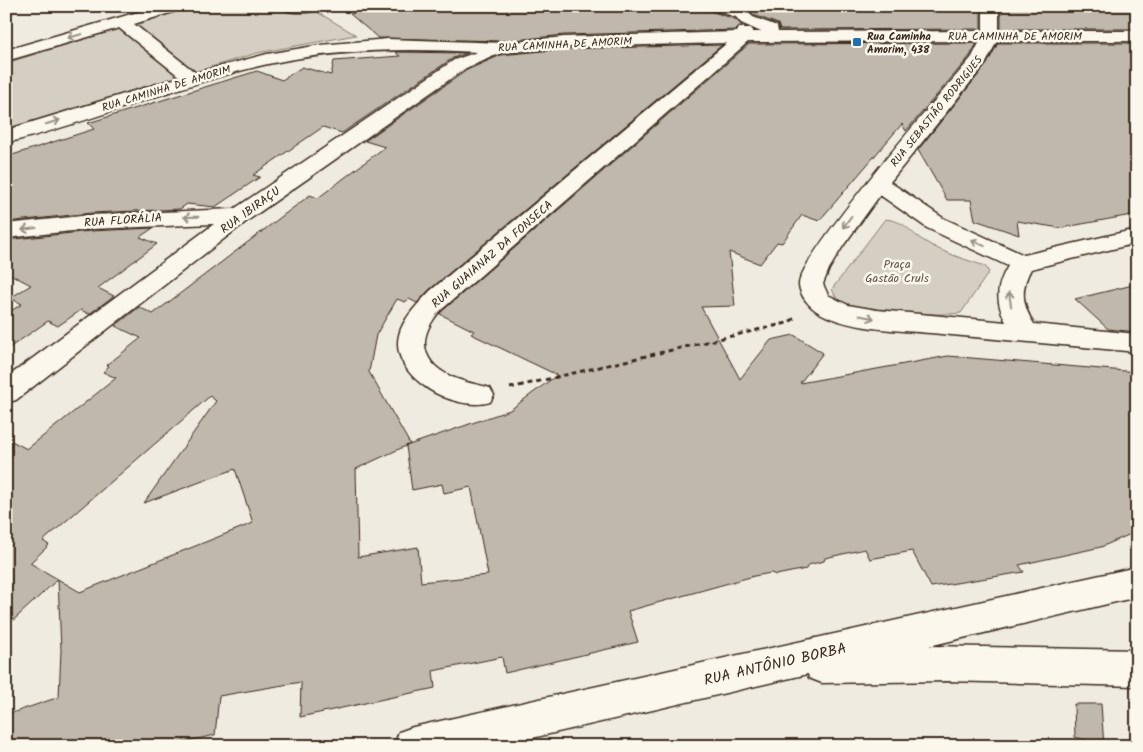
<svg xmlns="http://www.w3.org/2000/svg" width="1143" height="752" viewBox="0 0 1143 752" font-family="Kalam,sans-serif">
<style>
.green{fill:#d5cec3;stroke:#887c70}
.building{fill:#c0b8ad;stroke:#3b2a1e;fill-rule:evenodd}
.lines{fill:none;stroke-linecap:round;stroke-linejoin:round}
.minor-casing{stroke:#3b2a1e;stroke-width:3}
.path{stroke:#3b2a1e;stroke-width:3;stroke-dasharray:5 4;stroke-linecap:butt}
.minor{fill:#fbf7ec;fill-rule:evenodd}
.oneway{stroke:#9b9085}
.poi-dot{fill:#1f6fb2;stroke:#fbf7ec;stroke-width:2}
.labels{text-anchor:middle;stroke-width:5;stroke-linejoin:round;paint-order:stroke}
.far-poi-label{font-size:11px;font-weight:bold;fill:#3b2a1e;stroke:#fbf7ec;text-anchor:start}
.far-street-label{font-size:11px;fill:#3b2a1e;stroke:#fbf7ec}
.street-label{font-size:12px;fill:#3b2a1e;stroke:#fbf7ec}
.park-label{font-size:12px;fill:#625347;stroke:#fbf7ec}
.near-street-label{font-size:15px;fill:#3b2a1e;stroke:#fbf7ec}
</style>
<rect width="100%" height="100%" fill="#f0ebe0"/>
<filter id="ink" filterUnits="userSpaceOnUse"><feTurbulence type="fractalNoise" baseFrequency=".02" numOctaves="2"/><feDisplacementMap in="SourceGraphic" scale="10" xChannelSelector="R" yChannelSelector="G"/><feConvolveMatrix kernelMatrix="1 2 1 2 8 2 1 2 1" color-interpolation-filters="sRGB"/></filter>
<g filter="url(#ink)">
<path class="green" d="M194 6H307L356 35 257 53 6 129V63Z
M885 219C908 222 906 230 924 241 943 253 964 259 985 266L989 272 961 313C943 316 852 313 840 303 836 300 834 293 832 289Z"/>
<path class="building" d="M346 6H707L710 11 735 19 743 26H739L736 30 564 35 505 41 378 38 350 14 354 13Z
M756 6H981V29L780 30 778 24 754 15 752 14Z
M1001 6H1137V29H1001Z
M977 43 970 56 906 131 902 124 819 221 802 215 782 243 777 242 760 264 729 252 735 306 701 307 740 379 771 340 794 335 823 353 800 383 948 356 1137 372V508L1134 509 1133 533 1101 547 1019 565 1024 572 931 587 912 551 870 559 865 549 825 558 824 561 808 565 806 569 776 575 771 573 754 576 628 611 638 642 505 673 502 657 433 671 435 688 300 717 301 682 219 696 215 735 165 746H6V715L59 697 61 650 58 579 6 627V438L27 449 116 378 103 372 109 366 107 365 141 338 115 326 139 307 153 314 310 195 318 198 385 147 365 141 467 70 501 55 564 49 722 45 429 290 417 303 409 299 405 302 397 299 376 335 369 372 410 444 356 469 358 557 418 547 421 582 488 575 471 487 444 493 442 484 412 490 406 446 510 410 557 375 471 334 474 331 440 314 441 312 749 44ZM210 396 216 401 144 503 235 469 253 523 80 592 30 563 49 545 43 541Z
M998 43H1137V214L1060 228 1017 221 1019 235 975 220 971 200H947L918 150 987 64Z
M395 52 467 53 453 58 342 133 323 127 253 175 260 177 215 207 187 204 180 209 91 213 6 222V157L94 129 88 123 257 71 282 80 302 67 331 75 334 61 400 56Z
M153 228 140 237 157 244 98 288 114 296 89 314 81 310 58 326 48 321 6 350V314L22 304 10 298 31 285 6 272V240L91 231Z
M1137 284V332L1108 329 1075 299Z
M1074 704H1101L1104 746 1075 737Z"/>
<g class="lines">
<defs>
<path id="minor" d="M159 6H185L183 9 134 24 196 73 267 54 320 45 388 39 505 43 564 37 737 32 739 28H751L753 32H761L741 23 736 17 711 9 709 6H754L750 14 753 17 777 26 778 32 983 31V6H999V31H1137V41H997L986 63 890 182 943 218 1024 255 1137 229V243L1031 269C1020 289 1022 305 1034 324L1137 334V352C1071 346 1006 340 941 334 904 330 850 331 818 312 810 307 800 296 799 285 797 258 946 88 972 57L980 41 748 42 440 311C412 343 425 369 463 381 472 384 481 385 490 388L494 395 490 402C455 413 389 377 399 335 403 318 419 303 430 291L727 43 564 47 501 53 466 68 247 221 16 400 6 403V378L214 224 91 229 6 238V224L91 215 234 209 454 60 477 52C407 48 337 49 268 64 179 84 95 121 6 143V130L180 77 119 28 6 61V50ZM880 195 927 228 1008 266C996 286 995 301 1006 322L877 310 848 305 828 295 823 284 829 269 843 246Z
M279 6H322C316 14 285 14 279 6Z
M1137 567V597L929 646 1137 650V686L947 681 822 683 809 678 808 674 498 746H394L399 732 413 727Z"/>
</defs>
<use href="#minor" class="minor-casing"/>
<path class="path" d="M510 388 787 323 797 317"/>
<use href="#minor" class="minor"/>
</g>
<defs><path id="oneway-shaft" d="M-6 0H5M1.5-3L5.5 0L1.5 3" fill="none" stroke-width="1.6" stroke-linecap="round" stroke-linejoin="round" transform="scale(1.25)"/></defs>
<g class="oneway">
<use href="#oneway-shaft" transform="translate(75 36) rotate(164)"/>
<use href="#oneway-shaft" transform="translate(53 122) rotate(-17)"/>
<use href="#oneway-shaft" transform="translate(191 217) rotate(179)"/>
<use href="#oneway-shaft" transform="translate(847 222) rotate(126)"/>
<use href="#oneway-shaft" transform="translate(29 229) rotate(173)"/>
<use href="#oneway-shaft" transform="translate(978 243) rotate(-155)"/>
<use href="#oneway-shaft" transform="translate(1010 299) rotate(-99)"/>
<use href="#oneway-shaft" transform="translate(867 317) rotate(11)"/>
</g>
</g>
<rect class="poi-dot" x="852" y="37" width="10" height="10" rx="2.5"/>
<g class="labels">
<g class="far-poi-label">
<text x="867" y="40">Rua Caminha<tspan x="867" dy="13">Amorim, 438</tspan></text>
</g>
<g class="far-street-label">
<text x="1015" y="40">RUA CAMINHA DE AMORIM</text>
<text transform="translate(565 44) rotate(-3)" y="4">RUA CAMINHA DE AMORIM</text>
<text transform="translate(166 88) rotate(-17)" y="4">RUA CAMINHA DE AMORIM</text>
<text transform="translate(936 111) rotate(-51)" y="4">RUA SEBASTIÃO RODRIGUES</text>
</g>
<g class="street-label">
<text transform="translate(250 210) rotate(-36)" y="4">RUA IBIRAÇU</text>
<text transform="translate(123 220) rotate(-4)" y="4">RUA FLORÁLIA</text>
<text transform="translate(492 254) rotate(-41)" y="4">RUA GUAIANAZ DA FONSECA</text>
</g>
<g class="park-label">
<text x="897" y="268">Praça<tspan x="897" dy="14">Gastão Cruls</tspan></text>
</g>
<g class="near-street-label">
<text transform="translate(775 664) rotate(-13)" y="5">RUA ANTÔNIO BORBA</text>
</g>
</g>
<rect width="1143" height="752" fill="none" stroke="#fbf7ec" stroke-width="25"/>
<rect x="12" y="12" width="1118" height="727" fill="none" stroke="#3b2a1e" stroke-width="2" filter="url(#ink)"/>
</svg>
